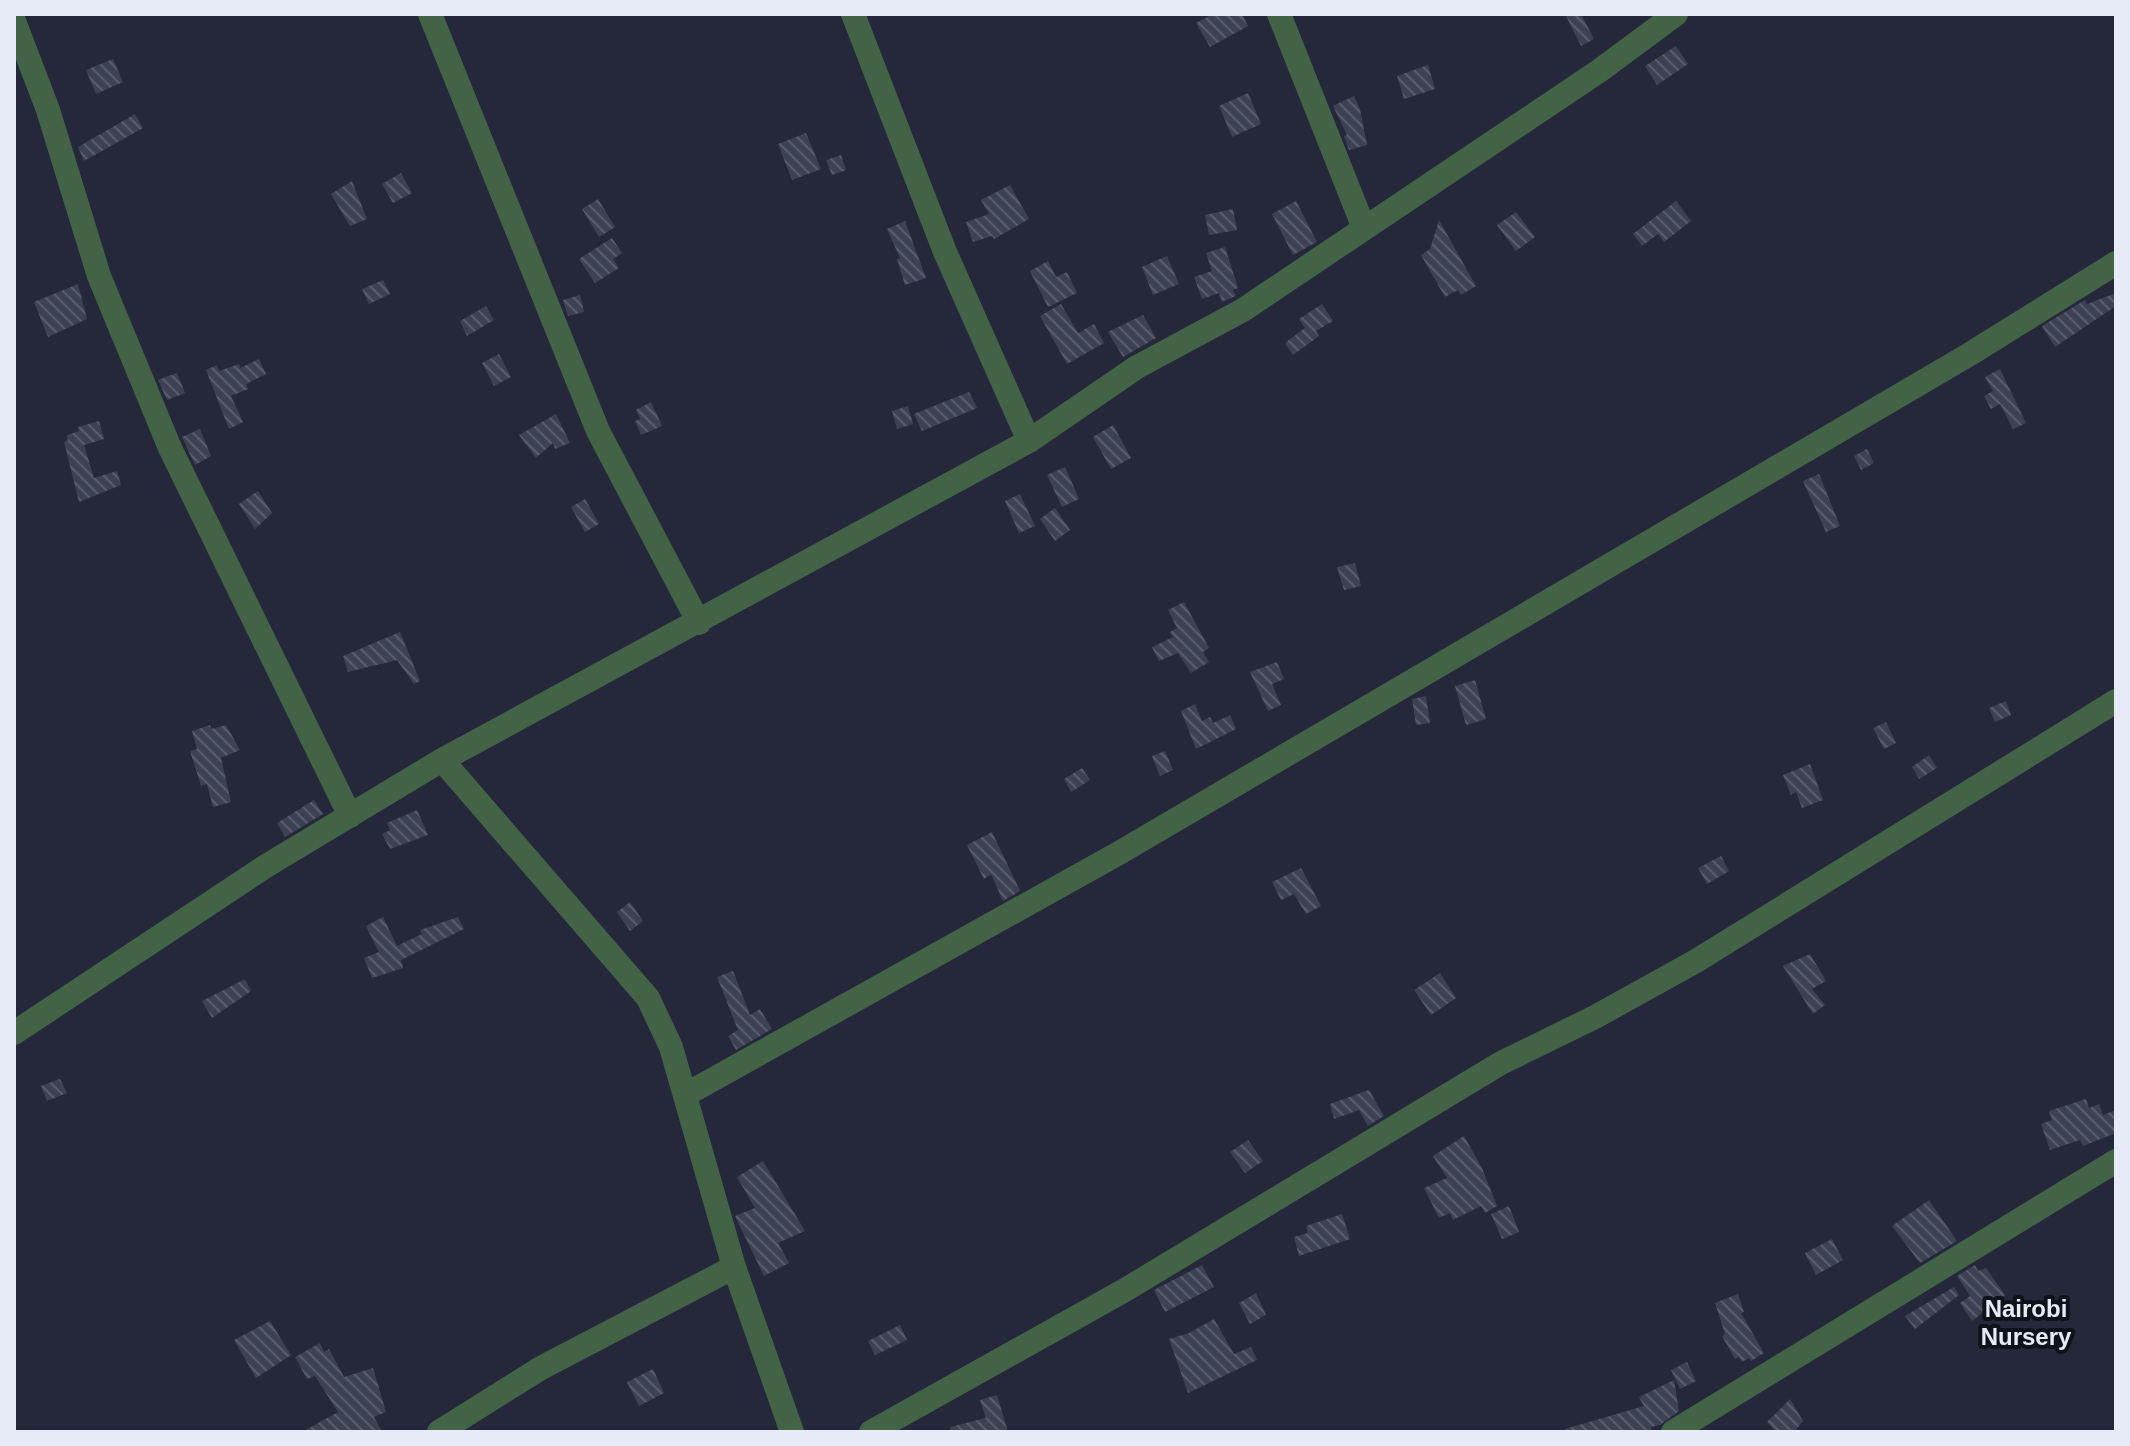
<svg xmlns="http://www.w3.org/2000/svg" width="2130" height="1446" viewBox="0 0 2130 1446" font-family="Arial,sans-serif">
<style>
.building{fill:url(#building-back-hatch)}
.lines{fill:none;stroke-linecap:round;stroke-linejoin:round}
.minor{stroke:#436347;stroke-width:24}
.labels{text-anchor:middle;stroke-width:8;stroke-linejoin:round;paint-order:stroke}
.quarter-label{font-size:24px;font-weight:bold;fill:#e7ebf7;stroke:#0f1219}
</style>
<defs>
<pattern id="building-back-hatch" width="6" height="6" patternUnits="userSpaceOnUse" patternTransform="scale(2)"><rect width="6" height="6" fill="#3c4154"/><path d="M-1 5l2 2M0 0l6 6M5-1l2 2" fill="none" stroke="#585d6d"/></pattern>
</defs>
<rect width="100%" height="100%" fill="#24283a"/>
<path class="building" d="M1213 14H1242L1248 26 1210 47 1196 23Z
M1565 14H1581L1594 39 1581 46Z
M1676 46 1688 64 1657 85 1645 66Z
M113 59 123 82 96 94 86 70Z
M1428 65 1435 89 1404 99 1397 76Z
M1248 93 1261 124 1232 137 1219 106Z
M1354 96 1360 109 1367 145 1349 150 1344 136 1347 135 1333 106Z
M135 114 143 128 84 161 78 147Z
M806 133 821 169 792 180 778 144Z
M841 155 846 170 832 175 826 160Z
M401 173 412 193 393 203 382 184Z
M352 181 367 219 350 226 331 194Z
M1010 185 1029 219 994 239 992 236 973 242 966 222 989 214 981 200Z
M598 199 615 227 599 237 582 209Z
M1296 201 1317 242 1293 255 1272 214Z
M1676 201 1691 221 1664 242 1658 234 1642 246 1633 234Z
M1233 209 1237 230 1209 235 1205 215Z
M1516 212 1535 237 1516 251 1497 225Z
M1439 220 1476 286 1461 295 1458 290 1445 297 1421 255 1430 249Z
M905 221 926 278 905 285 897 259 900 258 887 229Z
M612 238 622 253 613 259 619 268 595 283 579 259Z
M1225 247 1238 288 1233 290 1236 296 1222 302 1219 293 1202 299 1194 277 1212 271 1206 253Z
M1167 256 1179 284 1153 295 1142 267Z
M1048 261 1056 277 1067 272 1077 293 1048 307 1030 271Z
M383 280 390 294 369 304 362 289Z
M78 284 87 319 48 337 34 302Z
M2116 293V306L2055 347 2042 326 2085 300 2087 304Z
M580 295 584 312 568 316 563 300Z
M1061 304 1078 333 1094 324 1104 343 1067 364 1040 316Z
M1322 304 1333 321 1316 331 1319 336 1293 355 1285 343 1305 328 1299 319Z
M486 306 494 320 467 336 460 321Z
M1143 315 1156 338 1123 357 1108 332Z
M499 354 511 377 494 386 482 363Z
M259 359 266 374 246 384 248 389 231 396 243 422 229 429 206 370 217 365 219 371 239 364 240 368Z
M2000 369 2026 423 2013 429 2000 404 1991 409 1984 396 1993 391 1985 377Z
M177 373 185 393 167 400 158 380Z
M969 392 977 408 922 431 914 414Z
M651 402 662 426 641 435 635 421 640 419 636 410Z
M908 406 913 424 897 429 892 411Z
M556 414 570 443 555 449 553 443 536 458 519 435Z
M99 421 104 439 84 445 94 478 117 471 121 485 79 502 64 442 68 440 67 435 79 431 78 427Z
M1113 425 1131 458 1111 469 1093 437Z
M200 429 211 456 195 465 182 437Z
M1867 449 1874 463 1861 470 1854 456Z
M1065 467 1079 499 1062 507 1047 475Z
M1819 474 1840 526 1826 532 1803 481Z
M258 491 272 513 255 529 239 504Z
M1020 494 1035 526 1019 533 1005 501Z
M585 499 599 524 585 532 571 507Z
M1055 508 1070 530 1055 541 1040 519Z
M1355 563 1361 586 1344 590 1337 567Z
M1184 602 1209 648 1203 652 1209 662 1191 673 1178 653 1159 661 1152 647 1173 637 1170 632 1177 628 1168 610Z
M400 632 420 681 414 684 397 660 348 672 343 656Z
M1277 662 1284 679 1272 684 1281 705 1268 711 1250 672Z
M1475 680 1486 719 1466 725 1455 686Z
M1426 696 1430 723 1416 725 1412 699Z
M2006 701 2011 715 1995 722 1989 708Z
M1195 704 1202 721 1210 717 1213 723 1230 715 1236 729 1196 749 1181 711Z
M1886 722 1896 743 1884 749 1873 728Z
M210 725 211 729 226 725 240 750 221 758 231 802 213 807 207 784 201 786 190 751 197 749 192 731Z
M1165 751 1173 770 1160 776 1152 756Z
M1929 755 1937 768 1919 779 1912 767Z
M1810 764 1823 800 1802 808 1796 792 1791 795 1783 775Z
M1082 768 1090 780 1071 792 1064 779Z
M314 800 323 814 285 837 277 823Z
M417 810 428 835 390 849 382 834 390 830 387 823Z
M992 832 1020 891 1003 901 991 874 984 879 967 845Z
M1721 856 1729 871 1707 884 1698 868Z
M1301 868 1321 906 1306 914 1294 894 1281 900 1272 882Z
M630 902 643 921 630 931 617 912Z
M383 917 397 946 422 934 420 930 458 917 464 929 401 960 403 968 372 978 364 958 379 952 366 926Z
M1810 954 1826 981 1812 989 1825 1005 1813 1014 1783 966Z
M733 971 750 1015 760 1009 772 1029 736 1050 728 1036 738 1030 717 977Z
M1440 973 1456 998 1431 1015 1414 990Z
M245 979 251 991 212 1018 202 1001Z
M60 1079 67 1093 47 1101 41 1086Z
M1369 1090 1384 1116 1368 1126 1359 1110 1334 1119 1330 1104Z
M2086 1099 2089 1108 2099 1104 2103 1115 2116 1110V1133L2083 1146 2080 1140 2050 1150 2041 1124 2052 1120 2049 1111Z
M1464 1136 1482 1168 1497 1206 1485 1213 1481 1206 1453 1220 1450 1213 1439 1218 1424 1188 1447 1178 1433 1156Z
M1248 1140 1263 1161 1245 1173 1230 1152Z
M763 1161 805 1231 778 1243 789 1263 764 1276 735 1216 755 1208 737 1177Z
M1929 1200 1957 1241 1920 1263 1892 1226Z
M1509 1206 1519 1232 1502 1239 1491 1214Z
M1342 1214 1350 1239 1299 1256 1294 1237 1308 1233 1306 1226Z
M1832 1239 1843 1260 1816 1275 1805 1253Z
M1202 1265 1214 1287 1165 1312 1154 1290Z
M1975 1265 1978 1271 1986 1268 2005 1295 1972 1321 1960 1303 1970 1296 1957 1276Z
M1954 1287 1959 1295 1915 1329 1905 1316Z
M1256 1293 1266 1315 1250 1324 1239 1303Z
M1738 1294 1744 1312 1741 1313 1764 1353 1751 1361 1749 1358 1742 1362 1739 1357 1735 1359 1722 1336 1725 1334 1715 1303Z
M1214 1319 1234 1354 1251 1347 1257 1360 1188 1393 1169 1339 1189 1333Z
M270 1321 291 1355 256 1378 234 1340Z
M900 1325 907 1340 875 1355 868 1341Z
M320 1343 324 1352 329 1349 344 1377 373 1368 386 1412 374 1417 382 1432H302L338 1412 315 1376 307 1379 295 1357Z
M1687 1362 1696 1381 1680 1389 1671 1370Z
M653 1369 664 1393 639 1406 627 1382Z
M1674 1380 1679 1411 1660 1425 1651 1427 1652 1432H1565V1429L1644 1406 1639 1397Z
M997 1395 1008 1432H951L950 1427 986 1418 980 1400Z
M1790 1399 1803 1421 1794 1432H1776L1767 1422Z"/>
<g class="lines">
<path class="minor" d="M430 14 598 431 699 623
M853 14 945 252 1029 441
M1279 14 1364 228
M14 21 48 110 99 276 170 448 350 816
M442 760 648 998 671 1047 734 1267 792 1432
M14 1033 266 866 442 760 1029 441 1137 367 1243 310 1599 71 1676 14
M685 1095 1119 853 1970 354 2116 263
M439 1432 541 1368 734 1267
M871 1432 1125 1290 1501 1063 1595 1017 1696 961 2116 701
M1673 1432 2116 1161"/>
</g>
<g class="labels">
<g class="quarter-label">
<text x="2026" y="1317">Nairobi<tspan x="2026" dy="28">Nursery</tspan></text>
</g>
</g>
<rect width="2130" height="1446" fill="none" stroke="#e7ebf7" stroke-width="32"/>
</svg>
